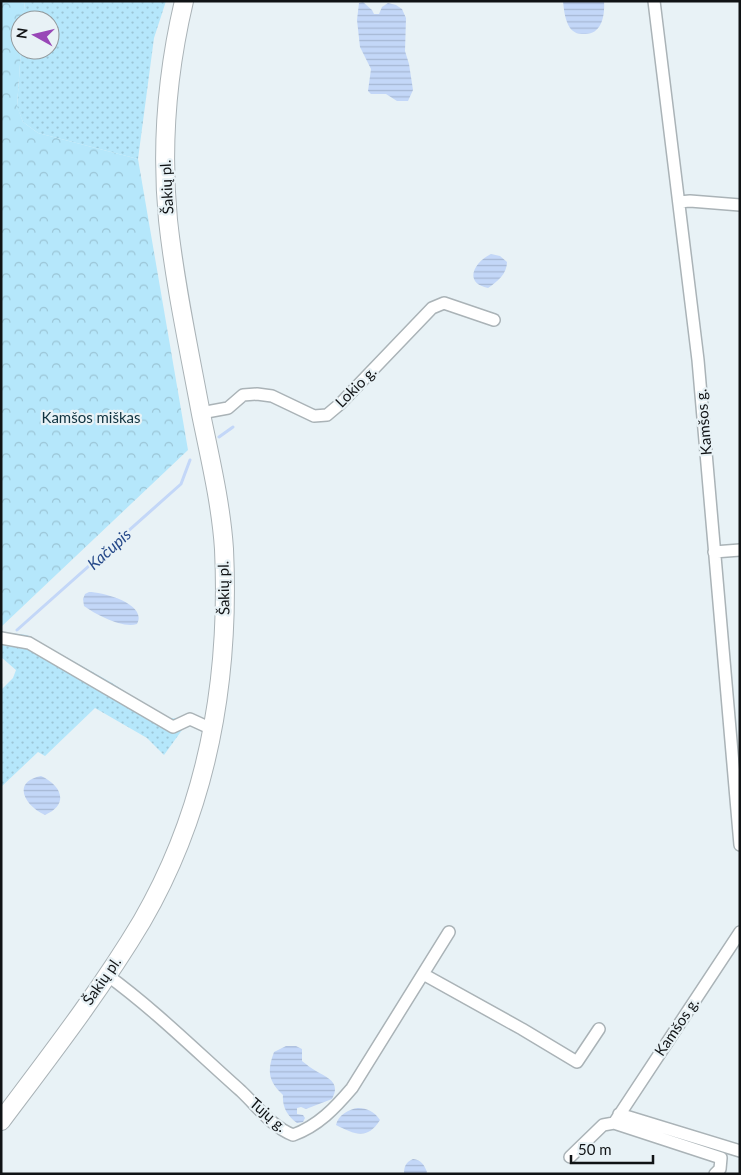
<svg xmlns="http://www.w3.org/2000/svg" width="741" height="1175" viewBox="0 0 741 1175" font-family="Lato,sans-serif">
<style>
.grass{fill:url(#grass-dots)}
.forest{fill:url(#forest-crowns)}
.water{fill:url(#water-rules)}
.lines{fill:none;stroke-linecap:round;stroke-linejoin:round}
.stream{stroke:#c3d7f8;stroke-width:3}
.street-casing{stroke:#aab3b7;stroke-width:14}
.primary-casing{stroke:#aab3b7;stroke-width:20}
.street{stroke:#fff;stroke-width:11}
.primary{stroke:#fff;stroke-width:18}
.labels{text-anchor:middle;stroke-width:4.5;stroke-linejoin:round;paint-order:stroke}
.street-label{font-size:15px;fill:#101315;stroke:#e8f2f6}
.park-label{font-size:15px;fill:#0f323f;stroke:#e8f2f6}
.water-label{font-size:16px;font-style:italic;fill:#254989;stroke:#e8f2f6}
</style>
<defs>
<pattern id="grass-dots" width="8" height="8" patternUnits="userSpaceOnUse" patternTransform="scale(1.25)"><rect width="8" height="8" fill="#b5e7fb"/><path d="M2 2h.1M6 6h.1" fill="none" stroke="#9bc5d6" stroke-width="1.8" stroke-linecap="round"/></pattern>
<pattern id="forest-crowns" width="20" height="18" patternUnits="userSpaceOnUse" patternTransform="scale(1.25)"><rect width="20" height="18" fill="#b5e7fb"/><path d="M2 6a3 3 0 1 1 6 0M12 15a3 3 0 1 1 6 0" fill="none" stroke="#9bc5d6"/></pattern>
<pattern id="water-rules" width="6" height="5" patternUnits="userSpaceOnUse" patternTransform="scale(1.25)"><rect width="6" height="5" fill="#c3d7f8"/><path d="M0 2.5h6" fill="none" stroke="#a6b8d4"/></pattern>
</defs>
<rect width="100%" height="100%" fill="#e8f2f6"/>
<path class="grass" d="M25 1H166L154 38 138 159 38 133 23 122 17 107 21 50H50V20H23Z
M1 632 27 635 112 683 165 718 190 719 164 755 147 738 95 708 45 756 38 752 1 787V690L13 678 16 670 1 657Z"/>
<path class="forest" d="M1 1H25L23 20H20L21 50 17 106 23 122 38 133 138 159 188 450 1 627Z"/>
<path class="water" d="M563 1H604C605 15 602 35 584 34 578 34 574 33 570 28 565 20 564 11 563 1Z
M363 2 372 10 374 14H379L382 7 388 3 396 5 402 9 406 18 405 51 409 64 413 90 408 101H397L386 94H371L368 91 371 69 360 47 357 20 359 3Z
M491 254 500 256 507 262C507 274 497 282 488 288 463 283 474 262 491 254Z
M89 592C103 592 148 604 137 624 123 629 95 614 84 606L83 599 85 594Z
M41 776C61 785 70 804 45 815 25 806 11 782 41 776Z
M286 1046H296L302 1049V1061C307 1065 311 1068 316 1071 328 1078 341 1082 332 1099L306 1109 301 1107 297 1108V1114L303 1115 305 1118 303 1122 297 1123C287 1116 282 1106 283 1095 268 1081 267 1071 274 1052Z
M358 1108C367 1108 375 1112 380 1120 367 1141 354 1134 336 1125 338 1115 349 1109 358 1108Z
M413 1159C421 1160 424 1164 427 1172L426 1174H404C404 1166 406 1162 413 1159Z"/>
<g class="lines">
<path class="stream" d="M219 437 233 427
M17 630 181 484 190 460"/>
<defs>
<path id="street" d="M654 1 698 360 740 845
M679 202 690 201 740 205
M201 413 228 408 243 395 257 394 272 396 314 416 327 415 340 404 432 308 444 303 494 320
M714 552 740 550
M1 638 29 643 173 727 190 719 214 730
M423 974 522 1029 577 1062 599 1029
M107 975C155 1010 197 1052 241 1091 257 1106 272 1127 293 1135 318 1126 335 1108 352 1088L449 932
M619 1114 740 1151
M614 1123 740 932
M614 1123 721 1158 720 1169 715 1174
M570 1157 603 1125 614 1123"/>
<path id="primary" d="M1 1121C49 1057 101 990 142 921 208 807 230 679 224 549 221 504 210 458 201 414 189 349 175 285 168 220 161 147 167 73 184 1"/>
</defs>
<use href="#street" class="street-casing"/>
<use href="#primary" class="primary-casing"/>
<use href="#street" class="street"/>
<use href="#primary" class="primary"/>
</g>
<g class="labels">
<g class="street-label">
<text transform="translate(167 187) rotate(-93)" y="5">Šakių pl.</text>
<text transform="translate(356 387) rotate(-45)" y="5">Lokio g.</text>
<text transform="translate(704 422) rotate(-95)" y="5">Kamšos g.</text>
<text transform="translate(224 588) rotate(-91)" y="5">Šakių pl.</text>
<text transform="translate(102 981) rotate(-55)" y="5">Šakių pl.</text>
<text transform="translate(677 1027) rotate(-56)" y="5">Kamšos g.</text>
<text transform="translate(268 1115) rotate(41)" y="5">Tujų g.</text>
</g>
<g class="park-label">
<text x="91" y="423">Kamšos miškas</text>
</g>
<g class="water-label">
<text transform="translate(109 549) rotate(-42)" y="6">Kačupis</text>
</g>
</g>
<rect width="741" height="1175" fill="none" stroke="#101315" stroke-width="5"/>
<g transform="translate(35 35) rotate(278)"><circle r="24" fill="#e8f2f6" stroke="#92999c"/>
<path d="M0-4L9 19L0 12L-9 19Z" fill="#9847b7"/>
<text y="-8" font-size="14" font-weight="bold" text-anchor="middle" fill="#101315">N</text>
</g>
<path d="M571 1155v8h82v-8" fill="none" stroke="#101315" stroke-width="2.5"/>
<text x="578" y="1155" font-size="15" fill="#101315" stroke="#e8f2f6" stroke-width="4" paint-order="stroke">50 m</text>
</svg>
